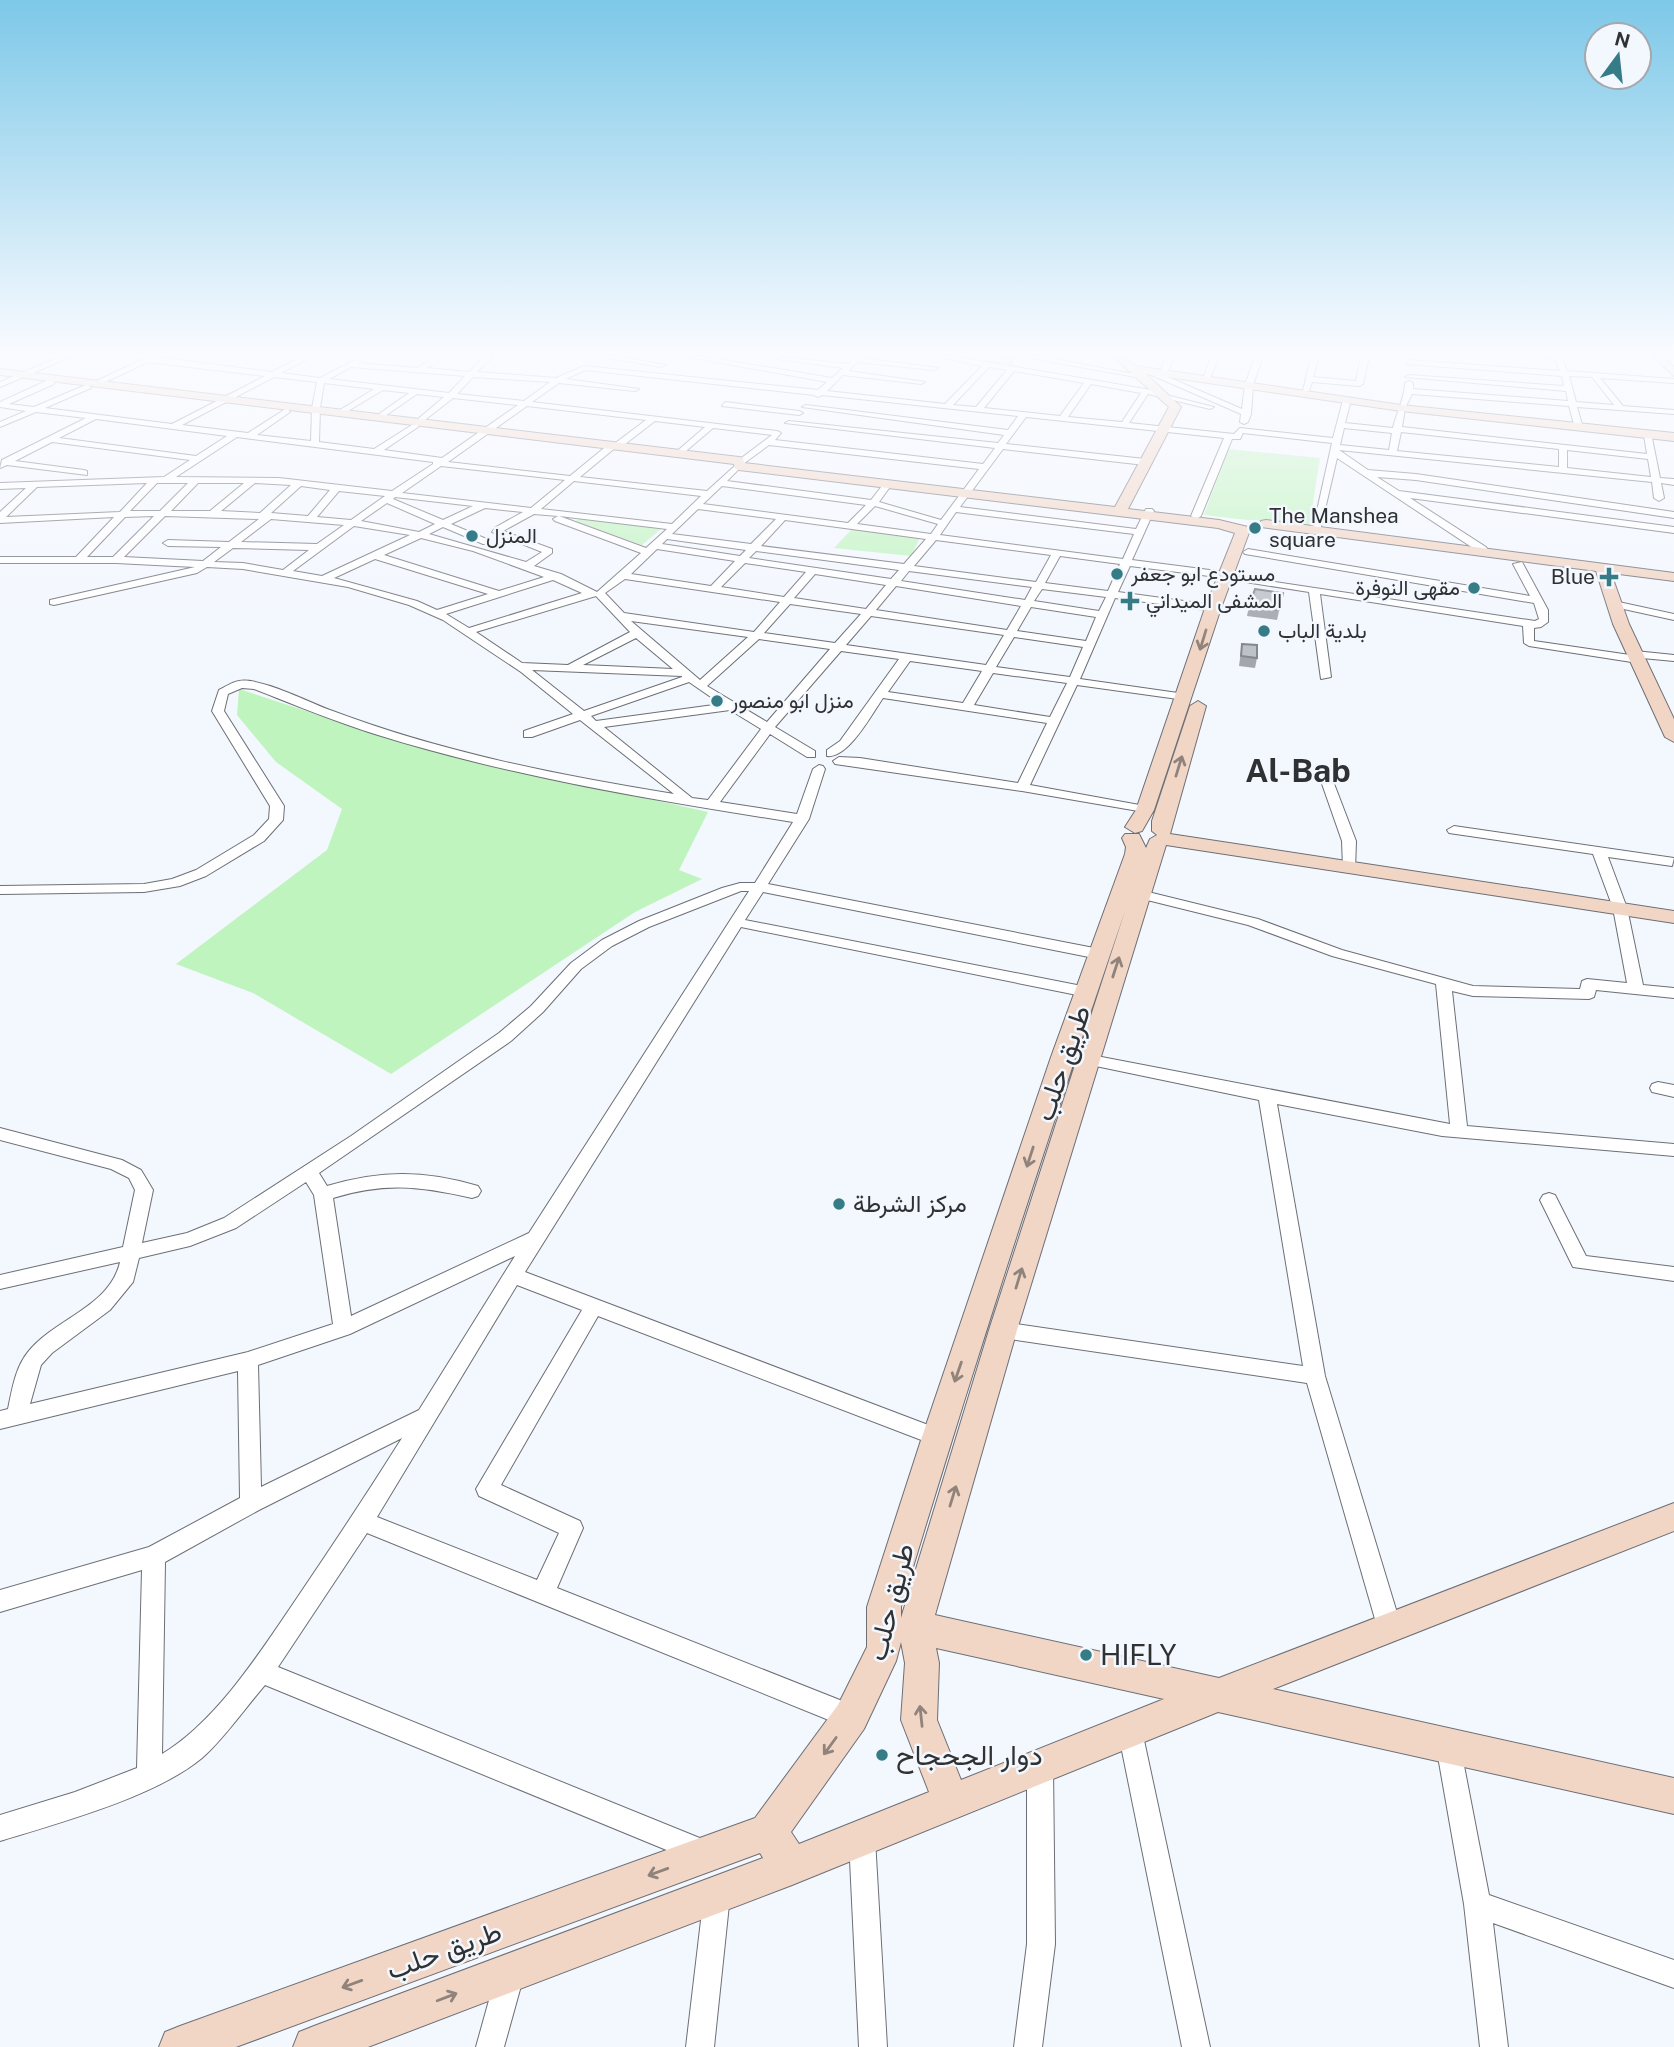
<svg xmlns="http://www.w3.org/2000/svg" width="1674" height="2047" viewBox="0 0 1674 2047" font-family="'Public Sans',Vazirmatn,sans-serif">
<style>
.green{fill:#c0f4bf}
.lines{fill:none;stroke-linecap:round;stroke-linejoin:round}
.street-casing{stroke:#6c6f76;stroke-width:2}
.secondary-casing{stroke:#6c6f76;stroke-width:2}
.street{fill:#fff;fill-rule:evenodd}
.secondary{fill:#f1d5c5;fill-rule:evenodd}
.wall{fill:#a3a6ac}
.building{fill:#bdc1c8;stroke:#84878c;stroke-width:2}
.oneway{stroke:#90837c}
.poi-dot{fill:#357c87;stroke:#f3f7fe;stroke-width:2.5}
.labels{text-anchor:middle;stroke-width:5;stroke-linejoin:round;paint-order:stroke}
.far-poi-label{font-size:21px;fill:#2f3133;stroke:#f3f7fe;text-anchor:start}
.poi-label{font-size:24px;fill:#2f3133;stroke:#f3f7fe;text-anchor:start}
.near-street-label{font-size:28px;fill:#2f3133;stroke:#f3f7fe}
.near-poi-label{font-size:28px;fill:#2f3133;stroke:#f3f7fe;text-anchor:start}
.far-town-label{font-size:32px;font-weight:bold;fill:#2f3133;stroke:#f3f7fe}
</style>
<rect width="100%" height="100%" fill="#f3f7fe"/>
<path class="green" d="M1228 449 1320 458 1309 527 1204 515Z
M580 519 661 529 642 545 575 521Z
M852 529 920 538 911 556 834 548Z
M239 689 414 746 708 812 679 870 702 879 635 912 391 1074 253 993 176 964 327 850 342 809 276 762 237 715Z"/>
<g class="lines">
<defs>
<path id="street" d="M62 356H73L0 387V382Z
M150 356 272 372 303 356H313L281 373 320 378 359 358 363 360 358 363 417 368 437 356H447L427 368 469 372 485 356H493L477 372 556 378 584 366 818 390 827 382 682 356H700L832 378 843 368 777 359 781 357 848 364 856 356H864L862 358 938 368 934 370 857 362 848 371 925 382 921 384 843 375 827 391 945 404 982 366 933 356H951L1163 392 1166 395 1214 407 1210 409 1148 394 1129 423 1234 434 1240 428 1333 438 1343 400 1347 398 1351 400 1345 423 1393 428C1396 413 1405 398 1405 383L1409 381 1413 383V389L1568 401 1566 391 1405 377 1409 375 1564 386 1562 376 1406 364 1409 360 1560 371 1555 359 1534 356H1561L1567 371 1674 379V383L1600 378 1623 406 1674 410V414L1577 407 1583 428 1579 430 1575 428 1569 406 1412 394 1405 408 1402 427 1647 454 1644 435 1651 433 1660 478 1674 479V485L1661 483 1664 498 1659 501 1654 498 1652 482 1339 450 1368 470 1416 474 1674 512V518L1416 480 1377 477 1399 491 1674 527V533L1410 498 1486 547 1490 553 1485 556 1337 458 1320 531 1312 533 1332 443 1243 433 1240 439H1232L1201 516 1196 519 1191 516 1224 438 1026 417 1006 444 1145 459 1149 462 1145 465 1003 449 960 507 1136 529 1146 509H1152L1154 511 1132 560 1225 572 1230 575 1225 578 1130 566 1118 592 1213 605 1218 608 1213 611 1115 598 1080 679 1185 694 1191 697 1185 700 1077 685 1030 785 1145 806 1150 807V813L1022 791 835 764 833 761 839 757 860 758 1018 783 1047 723 883 698C872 714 848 759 827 756V750L840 741 899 659 841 651 775 727 815 751V757H807L770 734 720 802 797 814 813 769 819 765 823 766 825 769 809 819 768 884 1099 949 1106 954 1099 959 763 892 745 920 1087 987 1095 992 1087 997 741 927 525 1272 944 1431 947 1437 944 1443 937 1446 598 1316 501 1485 580 1521 583 1528 557 1588 860 1708 863 1717 860 1726 851 1729 367 1533 278 1667 712 1843 716 1852 712 1861 703 1865 265 1685C246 1707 223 1740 202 1758 155 1797 59 1823 0 1841V1815L75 1792 137 1768 142 1570 0 1612V1590L149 1547 240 1498 238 1371 0 1429V1411L8 1409C12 1390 15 1368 28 1352 54 1319 110 1307 120 1262L0 1289V1275L123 1247 135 1190 129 1178 111 1169 0 1140V1128L122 1160 141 1170 153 1190 142 1243 187 1233 224 1218 351 1136 499 1033 531 1006 571 963 602 940 639 921 722 888 740 883H755L793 822C653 800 513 777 378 735 336 722 295 705 254 689L242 688 228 694 224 711 284 806 283 820 264 841 206 876 180 886 144 892 0 894V886L144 884 172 879 196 870 254 835 269 819 270 806 212 711 219 690C225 687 232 682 239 681 260 677 308 702 330 710 441 752 557 775 674 794L580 720 532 737H524V731L573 714 521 672 443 620 409 605 348 587 243 569 207 567 197 573 54 605 50 604V600L195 567 116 563H0V557H76L114 517 0 523V512L26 488 0 489V483L164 477 190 460 52 442 15 461 84 470 87 471V475L7 465 0 468 2 460 86 418 36 412 0 427V422L26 411 0 407V402L48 380H54V384L9 404 34 407 88 384 91 388 45 408 172 424 265 376 148 362 99 385 92 383ZM351 367 465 376 449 393 329 379ZM989 367 1007 370 976 407 953 405ZM585 370 814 395 818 397 822 395 1018 416 1008 430 806 405 802 407 1004 435 998 443 789 421 785 423 995 448 983 464 775 440 781 433 777 431 532 402 559 383 635 391 639 389 566 379ZM1014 371 1084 383 1060 416 984 408ZM1569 376 1592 377 1614 405 1576 402ZM274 377 317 382 312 408 311 441 257 435 290 412 287 408 248 433 182 425ZM473 377 550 382 524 401 457 394ZM324 383 374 389 340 410 343 414 383 390 409 393 379 414 382 418 417 394 444 397 418 419 421 423 453 398 518 405 442 458 384 450 418 427 419 425 415 423 374 449 319 442 320 408ZM1091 384 1141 393 1122 422 1068 417ZM527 406 646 420 614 444H609L570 476 448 462ZM96 419 227 436 196 456 59 438ZM655 421 705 427 676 452V456L679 457 713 428 772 435 740 459 739 461 743 464 769 445 979 469 941 520 879 502 892 484 891 482H885L871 500 727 481 742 466 738 463 707 491 580 477 615 448H620ZM1344 428 1392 433 1389 450 1340 445ZM1401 432 1559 449V467L1397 451ZM237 437 433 462V464L392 491 279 478 176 477ZM1567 450 1648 459 1651 477 1567 468ZM441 466 565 480 531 508 402 493ZM574 481 701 496 672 524 541 509ZM147 483 120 512 6 517 37 487ZM157 483H188L160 511H130ZM198 483H244L210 511H171ZM255 483 291 485 260 513 221 511ZM301 486 330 490 308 516 271 513ZM722 486 866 505 848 523 703 504ZM339 491 385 496 351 520 317 517ZM395 497 473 506 443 520 393 499ZM387 503 435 524 419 532 361 521ZM875 506 938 524 931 534 857 524ZM485 508 523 512 496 527 492 532 542 552 526 562 429 534 443 527 483 544H489V540L451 524ZM698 509 776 519 751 544 672 534ZM956 512 1134 534 1123 559 940 535ZM534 514 558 516 553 519 555 521 641 553 597 592 561 574 534 566 552 553V549L503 531ZM154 516 113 557H87L125 517ZM165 516 259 519 229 542 168 540 163 543 168 546 221 547 203 561 124 557ZM559 516 667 529 646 548ZM271 519 344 525 317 544 241 542ZM785 520 926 539 904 564 761 546ZM354 526 410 535 322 576 293 571ZM421 538 473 551 544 577 499 591 384 555ZM667 539 746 550 740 556 662 544ZM936 540 1051 555 1036 582 914 566ZM233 548 309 550 283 570 243 563 214 562ZM657 549 735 561 711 586 631 574ZM756 551 899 570 891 579 749 558ZM1060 556 1120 564 1108 591 1045 583ZM375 559 488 594 437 610 417 601 334 578ZM745 563 806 572 784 597 721 587ZM909 571 1032 587 1025 600 901 581ZM815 574 886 585 866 609 794 598ZM625 579 780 602 754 632 624 613 605 593ZM553 580 582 593 469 628 446 614ZM896 586 1021 606 1007 630 876 610ZM1042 589 1106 597 1099 611 1034 601ZM596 596 630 632 568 665 522 663 476 632ZM790 604 861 614 835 643 764 633ZM1031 607 1096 617 1086 641 1017 631ZM871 616 1004 635 986 665 846 645ZM631 621 748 637 700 680ZM1014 637 1083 647 1070 677 996 667ZM636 638 673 669 583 665ZM759 639 830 649 767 722 707 686ZM910 661 982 671 963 703 888 692ZM532 670 682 676V677L584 711ZM993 673 1067 683 1050 717 974 705ZM689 682 721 704 596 721 591 716ZM730 710 761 729 708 800 692 798 604 727ZM741 891H749L529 1233 351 1316 333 1198C384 1182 420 1186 472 1198L478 1196 481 1191 478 1186C424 1170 381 1170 327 1186L319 1173 511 1041 543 1012 581 969 612 946 649 927ZM306 1182 314 1195 333 1324 248 1352 30 1404 41 1365 52 1353 110 1310 133 1282 139 1258 190 1246 236 1228ZM515 1256 419 1410 261 1487 258 1365 350 1334ZM517 1285 582 1310 476 1489 479 1496 559 1533 537 1580 377 1517ZM402 1438C368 1492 333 1545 297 1598 261 1651 217 1721 162 1754L165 1562 259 1510Z
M596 356H616L665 365 661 367Z
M1019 356H1037L1145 376 1141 378Z
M1166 356H1174L1168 372 1164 374 1160 372Z
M1211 356H1219L1210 378 1203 380Z
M1255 356H1263L1253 385 1251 414 1248 422 1244 424 1240 422 1241 414 1140 370 1147 368 1242 409 1245 385Z
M1311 356H1319L1313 377 1356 381 1361 356H1369L1363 384 1359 386 1312 382 1309 391H1303Z
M725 402 799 411 803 413 799 415 722 406Z
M1248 549 1530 596 1513 564 1522 562 1548 610V622L1541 627 1534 628V641L1630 655 1631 652 1635 651 1674 655V661L1642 658V662L1638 663 1529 646 1524 643 1523 626 1320 594 1331 677 1321 679 1309 592 1239 581 1235 580V576L1535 621 1539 619 1534 603 1245 554 1243 552Z
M1614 601 1674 614V620L1610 606 1609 604Z
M1327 777 1333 781 1356 841 1355 870H1345L1343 867 1342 841 1321 781Z
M1454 826 1674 858 1672 866 1608 857 1627 908 1643 985 1674 988V998L1596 990 1594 997 1589 999 1473 996 1452 991 1467 1126 1674 1144V1156L1442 1136 1277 1104 1325 1376 1401 1626 1397 1634 1389 1637 1381 1634 1377 1626 1307 1383 1003 1338 996 1336 993 1330 996 1324 1003 1322 1303 1366 1259 1100 1086 1064 1078 1059 1086 1054 1450 1124 1436 984 1332 956 1248 925 1135 897 1133 894 1140 890 1258 919 1342 950 1473 986 1580 989 1582 981 1587 979 1627 983 1613 908 1593 854 1449 833 1447 830Z
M1658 1082 1674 1085V1097L1652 1092 1650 1088 1652 1084Z
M1549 1193 1555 1195 1586 1256 1674 1267V1281L1573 1267 1540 1200 1543 1195Z
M1130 1719 1139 1722 1142 1731 1210 2047H1182L1118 1731 1121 1722Z
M1448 1733 1457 1736 1460 1745 1489 1895 1674 1960V1988L1493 1923 1508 2047H1480L1464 1904 1436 1745 1439 1736Z
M1040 1754 1049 1758 1053 1767 1055 1944 1042 2047H1014L1027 1944V1767L1031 1758Z
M862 1826 871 1830 875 1839 887 2047H859L849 1839 853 1830Z
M717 1882 726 1886 730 1895 714 2047H686L704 1895 708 1886Z
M510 1961 520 1965 524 1975 504 2047H476L496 1975 500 1965Z"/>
<path id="secondary" d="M1005 356H1016L1007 367H999L998 365Z
M1112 356H1124L1136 366 1401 405 1674 433V441L1401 411 1146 374 1181 407 1128 509 1219 520 1248 527 1250 530 1221 608 1154 810 1142 831 1135 833 1125 827 1136 810 1205 608 1235 533 1218 528 739 470 735 469 734 464 0 375V369L739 457 743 458 744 463 1115 507 1169 407Z
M1653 356H1664L1674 367V376Z
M1266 520 1674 573V581L1611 573 1629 624 1674 719V742L1665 737 1613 624 1596 571 1261 527V521Z
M1198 701 1206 706 1170 834 1674 911V923L1166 845 1017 1330 935 1615 1219 1678 1674 1503V1531L1273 1689 1674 1778V1814L1218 1712 792 1885 368 2047H293L299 2032 314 2026 763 1858 760 1853 236 2047H159L165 2032 180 2026 755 1818 838 1705 867 1647V1607L922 1437 1051 1057 1125 854 1126 847 1122 838 1125 834H1139L1146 848 1150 839 1157 835 1152 831V821L1190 706ZM1125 911 989 1330 901 1618V1607C971 1374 1046 1141 1125 911ZM901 1642 905 1663 901 1720 929 1792 799 1844 791 1832 864 1729 896 1661ZM936 1648 1164 1699 961 1780 937 1720 939 1663Z"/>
</defs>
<use href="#street" class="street-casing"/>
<use href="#secondary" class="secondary-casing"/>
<use href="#street" class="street"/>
<use href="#secondary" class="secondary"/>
</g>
<path class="wall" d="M1283 593 1277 620 1247 616 1249 606Z
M1242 644 1257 658 1255 668 1239 666Z"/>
<path class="building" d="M1255 589 1283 593 1279 610 1249 606Z
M1242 644 1257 645V658L1241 656Z"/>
<defs><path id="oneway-shaft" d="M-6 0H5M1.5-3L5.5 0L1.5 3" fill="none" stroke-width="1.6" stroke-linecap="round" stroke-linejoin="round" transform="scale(1.75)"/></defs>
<g class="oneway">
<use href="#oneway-shaft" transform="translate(1203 640) rotate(107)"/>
<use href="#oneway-shaft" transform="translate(1179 766) rotate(-73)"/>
<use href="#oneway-shaft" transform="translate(1116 967) rotate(-72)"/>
<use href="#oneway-shaft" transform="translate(1030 1157) rotate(108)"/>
<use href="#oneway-shaft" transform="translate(1019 1278) rotate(-73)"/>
<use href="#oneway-shaft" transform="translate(958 1372) rotate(109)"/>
<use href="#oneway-shaft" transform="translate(953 1496) rotate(-73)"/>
<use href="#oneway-shaft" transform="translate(921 1716) rotate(-96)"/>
<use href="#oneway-shaft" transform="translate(830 1746) rotate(126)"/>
<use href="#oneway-shaft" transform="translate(658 1872) rotate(160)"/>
<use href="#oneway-shaft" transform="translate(352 1984) rotate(160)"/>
<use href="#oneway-shaft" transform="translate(447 1997) rotate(-21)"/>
</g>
<linearGradient id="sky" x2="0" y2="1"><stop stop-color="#7dc8e8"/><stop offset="0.55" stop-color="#fafbff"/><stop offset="1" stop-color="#fafbff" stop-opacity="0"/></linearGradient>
<rect width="1674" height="643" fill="url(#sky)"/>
<g class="poi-dot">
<circle cx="1255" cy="528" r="7"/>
<circle cx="472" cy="536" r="7"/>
<circle cx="1117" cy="574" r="7"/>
<path d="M1605.5 566.5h7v7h7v7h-7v7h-7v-7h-7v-7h7z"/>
<circle cx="1474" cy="588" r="7"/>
<path d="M1126.5 590.5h7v7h7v7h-7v7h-7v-7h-7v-7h7z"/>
<circle cx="1264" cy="631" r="7"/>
<circle cx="717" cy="701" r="7"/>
<circle cx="839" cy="1204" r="7"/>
<circle cx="1086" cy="1655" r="7"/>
<circle cx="882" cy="1755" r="7"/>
</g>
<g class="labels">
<g class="far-poi-label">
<text x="1269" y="523">The Manshea<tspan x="1269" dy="24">square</tspan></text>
<text x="486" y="543">المنزل</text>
<text x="1131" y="581">مستودع ابو جعفر</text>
<text x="1595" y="584" text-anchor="end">Blue</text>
<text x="1460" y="595" text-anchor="end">مقهى النوفرة</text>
<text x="1146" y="608">المشفى الميداني</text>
<text x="1278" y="638">بلدية الباب</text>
<text x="731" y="708">منزل ابو منصور</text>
</g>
<g class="poi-label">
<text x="853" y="1212">مركز الشرطة</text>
</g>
<g class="near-street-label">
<text transform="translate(1062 1063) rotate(-71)" y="10">طريق حلب</text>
<text transform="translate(890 1602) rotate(-76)" y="10">طريق حلب</text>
<text transform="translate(444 1950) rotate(-20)" y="10">طريق حلب</text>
</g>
<g class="near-poi-label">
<text x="1100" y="1665">HIFLY</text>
<text x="896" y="1765">دوار الجحجاح</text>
</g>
<g class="far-town-label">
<text x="1298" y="782">Al-Bab</text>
</g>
</g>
<g transform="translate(1618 56) rotate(15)"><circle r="33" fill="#f3f7fe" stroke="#a5a8ad" stroke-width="2"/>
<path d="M0-5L12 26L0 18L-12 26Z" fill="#357c87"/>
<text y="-10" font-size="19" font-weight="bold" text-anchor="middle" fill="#2f3133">N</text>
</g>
</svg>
